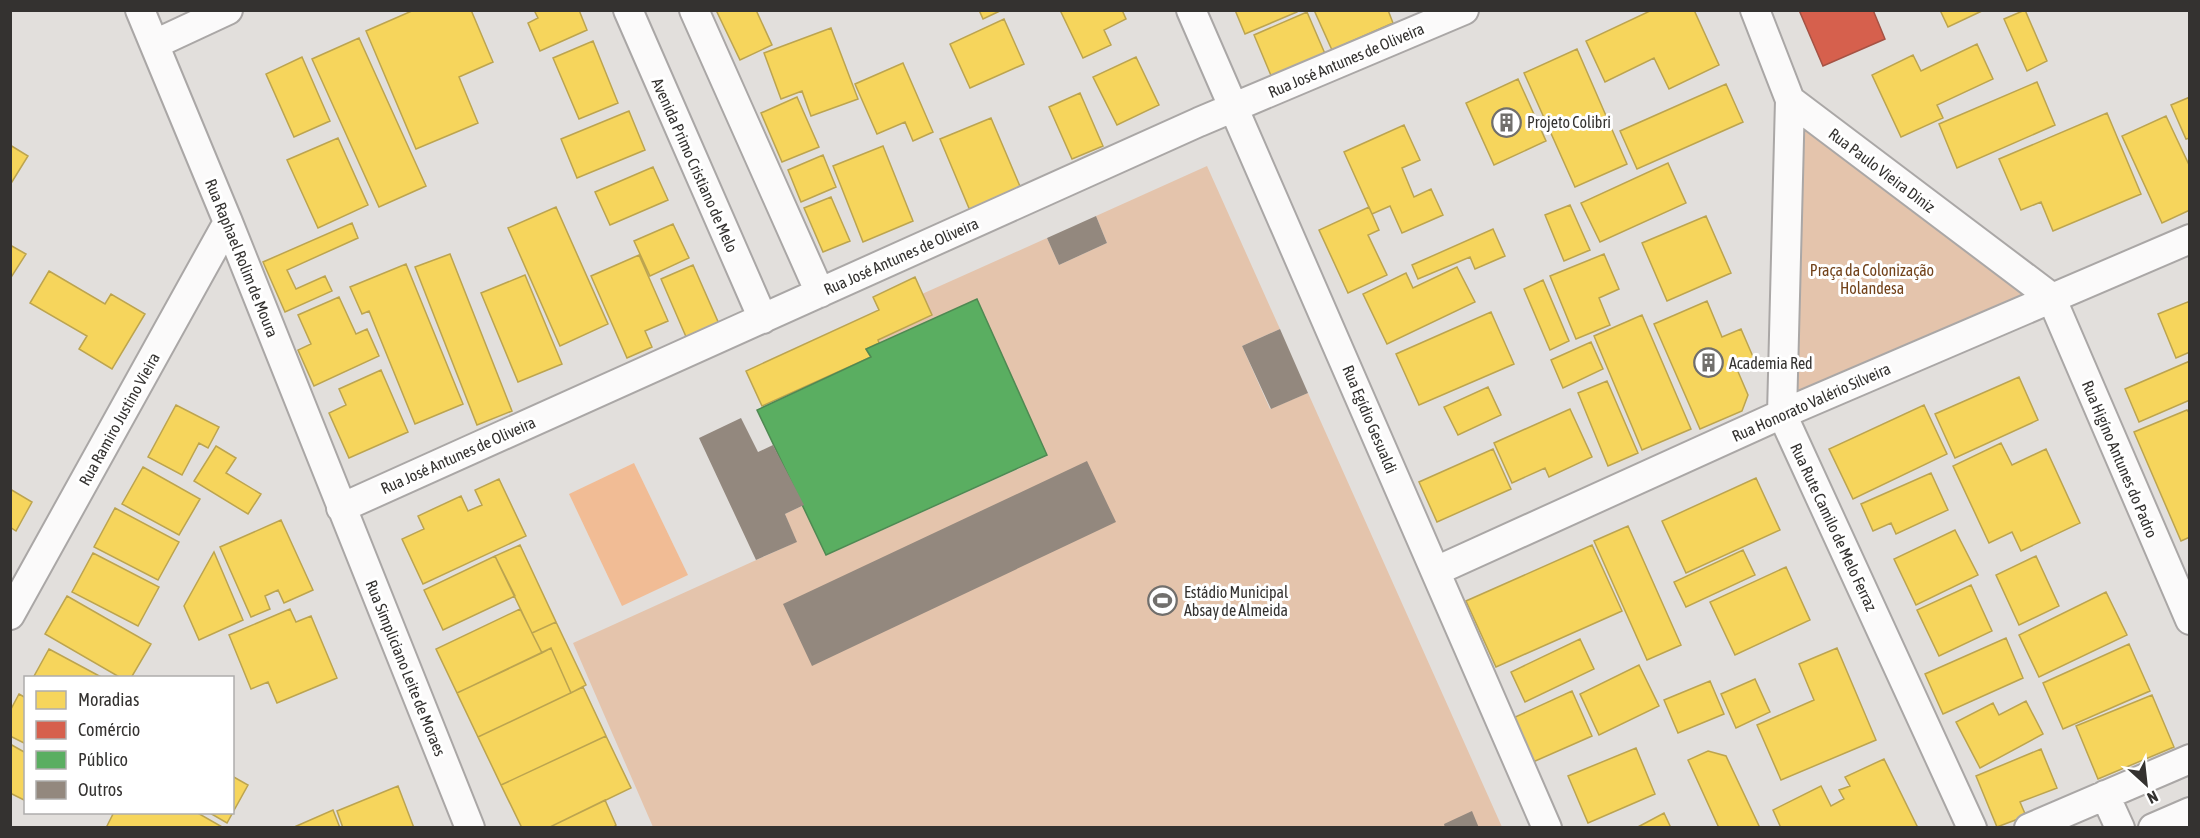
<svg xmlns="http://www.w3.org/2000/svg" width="2200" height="838" viewBox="0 0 2200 838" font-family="'Asap Condensed',sans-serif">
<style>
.green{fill:#e4c4ac}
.water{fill:#f1bc95}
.homes{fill:#f6d55c;stroke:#bca44f;stroke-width:1.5}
.shops{fill:#d6604d;stroke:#a55244;stroke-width:1.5}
.public{fill:#5aae61;stroke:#4f8952;stroke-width:1.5}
.building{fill:#93887e}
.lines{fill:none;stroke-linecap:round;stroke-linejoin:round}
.street-casing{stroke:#aaa7a6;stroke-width:32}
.street{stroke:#fbfafa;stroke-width:28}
.labels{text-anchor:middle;stroke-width:6;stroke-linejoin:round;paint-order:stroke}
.street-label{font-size:16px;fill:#343230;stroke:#fff}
.poi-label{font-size:16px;fill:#343230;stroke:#fff;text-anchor:start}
.park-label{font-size:16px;fill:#72421a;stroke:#fff}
</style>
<rect width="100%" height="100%" fill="#e2dfdc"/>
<path class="green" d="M1798 121 2028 296 1785 408Z
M1207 166 1280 329 1242 346 1270 409 1308 393 1502 827H653L573 643 796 542 785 514 804 505 827 555 1047 456 977 299 879 343 878 340 932 315 922 294 1047 238 1059 265 1107 243 1096 216Z"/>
<path class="water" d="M634 463 688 575 622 606 569 494Z"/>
<path class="homes" d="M414 10H471L493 62 459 77 478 123 416 149 366 31Z
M534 10H579L587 30 540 51 528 23 538 18Z
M716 10H756L772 45 740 60Z
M979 10H1002L983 19Z
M1060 10H1122L1126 19 1104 30 1111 45 1083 58Z
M1235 10H1297V12L1245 34Z
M1314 10H1388L1393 23 1332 50Z
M1652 10H1694L1719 65 1669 89 1654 58 1605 82 1586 41Z
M1940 10H1984L1948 27Z
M2025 10 2047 61 2027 71 2004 19Z
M1307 12 1329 63 1275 85 1254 35Z
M1004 19 1024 64 970 88 950 44Z
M831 28 858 99 811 116 802 91 781 99 764 53Z
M359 38 426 186 379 207 312 59Z
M593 41 618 103 579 119 553 58Z
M1977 44 1993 79 1937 105 1943 118 1901 137 1872 75 1913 55 1921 71Z
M1577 49 1627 164 1575 187 1524 73Z
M302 57 330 121 294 137 266 74Z
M1136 57 1159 105 1117 125 1093 77Z
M903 63 933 132 913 141 905 122 877 134 855 84Z
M1518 79 1546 141 1494 165 1466 103Z
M2037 82 2055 125 1957 168 1939 124Z
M1726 84 1743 122 1637 169 1620 131Z
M1080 93 1103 146 1072 159 1049 107Z
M797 97 819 147 782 162 761 113Z
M2190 97V138L2186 139 2171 105Z
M629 111 645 150 577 178 561 139Z
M2107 113 2141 194 2053 231 2041 202 2021 210 1999 159Z
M2166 116 2190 167V210L2162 223 2122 136Z
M991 118 1022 191 971 213 940 139Z
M1404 125 1420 160 1402 168 1414 197 1431 189 1443 215 1402 233 1390 206 1372 214 1344 152Z
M338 138 368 205 318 228 287 160Z
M10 145 28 156 10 185Z
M883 146 913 221 863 242 833 166Z
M823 155 836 187 801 202 788 170Z
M1668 163 1686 203 1600 242 1581 203Z
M653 167 668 200 610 225 595 192Z
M831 197 850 241 823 252 804 208Z
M1570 205 1590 250 1564 261 1545 215Z
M556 207 608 324 560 346 508 228Z
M1369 207 1379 230 1368 235 1387 275 1348 293 1319 230Z
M1706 216 1731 273 1667 301 1642 243Z
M352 223 358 238 287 270 296 289 325 276 332 291 285 312 263 262Z
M673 224 689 258 650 276 634 241Z
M1493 229 1505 256 1475 269 1470 257 1418 279 1412 265Z
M10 245 26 254 10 279Z
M450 254 512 411 477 425 415 267Z
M1604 254 1619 289 1599 298 1610 325 1576 339 1550 276Z
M639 255 668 321 645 331 652 347 627 358 591 276Z
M406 264 463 404 415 424 369 311 362 314 350 287Z
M693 265 719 324 687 339 661 279Z
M1457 267 1475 302 1387 344 1363 294 1406 273 1413 288Z
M49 271 105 304 111 294 145 314 112 369 79 349 87 336 30 303Z
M525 275 562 364 518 382 481 293Z
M915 277 932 315 878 340 879 343 866 349 871 357 762 406 746 371 879 310 873 297Z
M1543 280 1569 341 1550 350 1524 289Z
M339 297 356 334 367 329 379 356 314 386 298 350 311 344 298 315Z
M1707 301 1722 337 1741 329 1754 359 1736 367 1748 395 1742 411 1700 429 1654 324Z
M2190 301V352L2176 358 2158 314Z
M1491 312 1514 364 1419 405 1396 354Z
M1642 315 1691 429 1642 450 1594 336Z
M1591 342 1603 369 1563 388 1551 360Z
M2190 361V400L2139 422 2125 389Z
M381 370 408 432 349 458 329 413 346 405 339 389Z
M2019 377 2038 420 1955 458 1935 414Z
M1607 381 1638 453 1608 466 1578 393Z
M1488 387 1501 415 1458 435 1444 407Z
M176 405 219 427 208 448 199 443 182 475 148 457Z
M1924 405 1947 454 1853 499 1829 449Z
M1570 409 1592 457 1549 477 1545 468 1512 483 1494 443Z
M2187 410 2190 414V537L2181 541 2134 432Z
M2001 443 2012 465 2046 449 2080 523 2021 551 2012 532 1989 543 1953 466Z
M216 446 236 458 226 473 261 494 248 514 194 481Z
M1493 449 1511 489 1437 522 1419 482Z
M143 467 200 499 179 535 122 504Z
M1931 473 1948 510 1896 534 1891 523 1873 531 1861 504Z
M1756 478 1780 530 1686 573 1662 521Z
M499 479 526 536 423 584 402 539 424 529 418 516 461 496 468 511 482 505 475 490Z
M10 489 32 502 16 531 10 527Z
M115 508 179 542 158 580 94 547Z
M281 520 313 590 284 603 278 590 265 596 270 609 251 617 220 547Z
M1628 526 1681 645 1647 660 1594 541Z
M1955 530 1978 575 1916 605 1894 559Z
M520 545 556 622 532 633 495 556Z
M1592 545 1622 611 1496 667 1466 601Z
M1743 550 1755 575 1686 607 1674 582Z
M214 552 243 620 199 640 184 606Z
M93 553 159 587 138 626 72 592Z
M495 556 515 596 443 630 424 590Z
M2036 556 2059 606 2019 625 1996 575Z
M1786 567 1810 620 1735 655 1710 602Z
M1971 585 1992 631 1939 656 1917 610Z
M2106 592 2127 635 2039 677 2019 635Z
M67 596 151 644 131 678H121L45 634Z
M290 609 296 622 311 616 337 678 277 703 268 682 251 689 229 635Z
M520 609 542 653 457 693 436 649Z
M556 622 586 685 571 693 551 648 542 653 532 633Z
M2006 638 2023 678 1943 714 1925 674Z
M1580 639 1594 669 1525 702 1511 672Z
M2129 644 2150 691 2063 729 2043 683Z
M551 648 571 693 478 737 457 693Z
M1837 648 1876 740 1781 780 1757 725 1814 700 1799 664Z
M49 649 103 678H33Z
M1639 665 1659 706 1599 735 1580 694Z
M1755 679 1770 712 1736 728 1721 694Z
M1710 681 1724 714 1678 733 1664 700Z
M583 687 606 736 501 785 478 737Z
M1572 691 1592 736 1533 762 1513 718Z
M19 694 26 698V744L10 736V711Z
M2152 695 2174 747 2098 779 2076 726Z
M2026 701 2043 734 1980 768 1956 722 1993 703 1999 715Z
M606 736 631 788 548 828H522L501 785Z
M10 744 26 753V801L10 793Z
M1636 748 1655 794 1588 823 1568 776Z
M2041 749 2057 788 2020 802 2026 816 1997 827 1976 776Z
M1708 751 1726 756 1760 828H1719L1688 760Z
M1884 759 1918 828H1781L1773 810 1821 786 1831 806 1844 799 1839 790 1850 786 1845 777Z
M232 776 248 785 227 823 208 812H232Z
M398 786 414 828H343L337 811Z
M605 800 616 825 613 828H548Z
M333 810 340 828H292Z
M114 812H196L224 828H106Z
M1664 813 1671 828H1636Z"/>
<path class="shops" d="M1799 10H1873L1885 39 1823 66Z"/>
<path class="public" d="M977 299 1047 455 826 555 757 410 871 357 866 349Z"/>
<path class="building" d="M1096 216 1107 243 1059 265 1047 238Z
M1280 329 1308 393 1271 409 1242 346Z
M741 418 758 452 773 445 804 505 785 514 797 542 756 560 699 438Z
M1087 461 1116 522 812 666 783 604Z
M1472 811 1479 828H1445L1444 824Z"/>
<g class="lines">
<defs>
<path id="street" d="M140 10 228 222 470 828
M628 10 763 319
M694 10 820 293
M1191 10 1547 828
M1755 10 1790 100 2051 297 2190 620
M155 44 228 10
M1790 100 1782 414 1972 828
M341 508 1199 122 1464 10
M1436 571 1782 414 2190 239
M10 615 228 222
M2105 795 2120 828
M2029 828 2190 759
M2153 828 2190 812"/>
</defs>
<use href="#street" class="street-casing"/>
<use href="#street" class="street"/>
</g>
<defs>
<symbol id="building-ring" viewBox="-11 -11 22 22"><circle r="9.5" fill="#fff" stroke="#716f6c" stroke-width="1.5"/><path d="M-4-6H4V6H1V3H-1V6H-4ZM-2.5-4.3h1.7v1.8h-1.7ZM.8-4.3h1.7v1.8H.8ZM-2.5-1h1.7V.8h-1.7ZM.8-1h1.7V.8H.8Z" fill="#716f6c"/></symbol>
<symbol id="stadium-ring" viewBox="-11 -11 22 22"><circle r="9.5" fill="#fff" stroke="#716f6c" stroke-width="1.5"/><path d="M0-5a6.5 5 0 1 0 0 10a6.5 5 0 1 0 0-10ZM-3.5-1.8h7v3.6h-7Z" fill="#716f6c"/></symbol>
</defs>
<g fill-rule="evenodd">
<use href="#building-ring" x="1490" y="106" width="33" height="33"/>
<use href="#building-ring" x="1692" y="346" width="33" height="33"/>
<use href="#stadium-ring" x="1146" y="584" width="33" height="33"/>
</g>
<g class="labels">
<g class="street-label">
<text transform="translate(1346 60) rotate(-23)" y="6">Rua José Antunes de Oliveira</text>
<text transform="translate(695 165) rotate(66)" y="6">Avenida Primo Cristiano de Melo</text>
<text transform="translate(1882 170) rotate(37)" y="6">Rua Paulo Vieira Diniz</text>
<text transform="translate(901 256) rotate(-24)" y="6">Rua José Antunes de Oliveira</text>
<text transform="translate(242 258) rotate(68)" y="6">Rua Raphael Rolim de Moura</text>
<text transform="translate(1811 402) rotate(-24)" y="6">Rua Honorato Valério Silveira</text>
<text transform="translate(119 419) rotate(-61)" y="6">Rua Ramiro Justino Vieira</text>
<text transform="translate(1370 419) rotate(67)" y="6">Rua Egídio Gesualdi</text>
<text transform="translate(458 455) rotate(-24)" y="6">Rua José Antunes de Oliveira</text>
<text transform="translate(2120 459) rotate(67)" y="6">Rua Higíno Antunes do Padro</text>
<text transform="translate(1834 527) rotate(65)" y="6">Rua Rute Camilo de Melo Ferraz</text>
<text transform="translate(406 668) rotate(68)" y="6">Rua Simpliciano Leite de Moraes</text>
</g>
<g class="poi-label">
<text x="1527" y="128">Projeto Colibri</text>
<text x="1729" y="369">Academia Red</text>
<text x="1184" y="598">Estádio Municipal<tspan x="1184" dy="18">Absay de Almeida</tspan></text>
</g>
<g class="park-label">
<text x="1872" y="276">Praça da Colonização<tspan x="1872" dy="18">Holandesa</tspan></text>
</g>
</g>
<rect width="2200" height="838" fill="none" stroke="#343230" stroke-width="24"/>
<rect x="24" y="676" width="210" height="138" fill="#ffffff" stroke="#aeadac" stroke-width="1.5"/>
<rect x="36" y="691" width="30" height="18" fill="#f6d55c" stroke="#aeadac" stroke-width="1.5"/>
<text x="78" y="706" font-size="18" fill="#343230">Moradias</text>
<rect x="36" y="721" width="30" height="18" fill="#d6604d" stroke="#aeadac" stroke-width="1.5"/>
<text x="78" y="736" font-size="18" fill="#343230">Comércio</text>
<rect x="36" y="751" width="30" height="18" fill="#5aae61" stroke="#aeadac" stroke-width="1.5"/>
<text x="78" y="766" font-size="18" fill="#343230">Público</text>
<rect x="36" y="781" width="30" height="18" fill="#93887e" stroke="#aeadac" stroke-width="1.5"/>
<text x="78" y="796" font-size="18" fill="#343230">Outros</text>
<g transform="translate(2146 784) rotate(153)" stroke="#ffffff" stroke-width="4.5" paint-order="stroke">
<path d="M0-4.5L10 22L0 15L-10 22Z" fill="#343230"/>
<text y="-9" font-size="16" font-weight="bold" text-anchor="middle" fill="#343230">N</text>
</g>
</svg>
